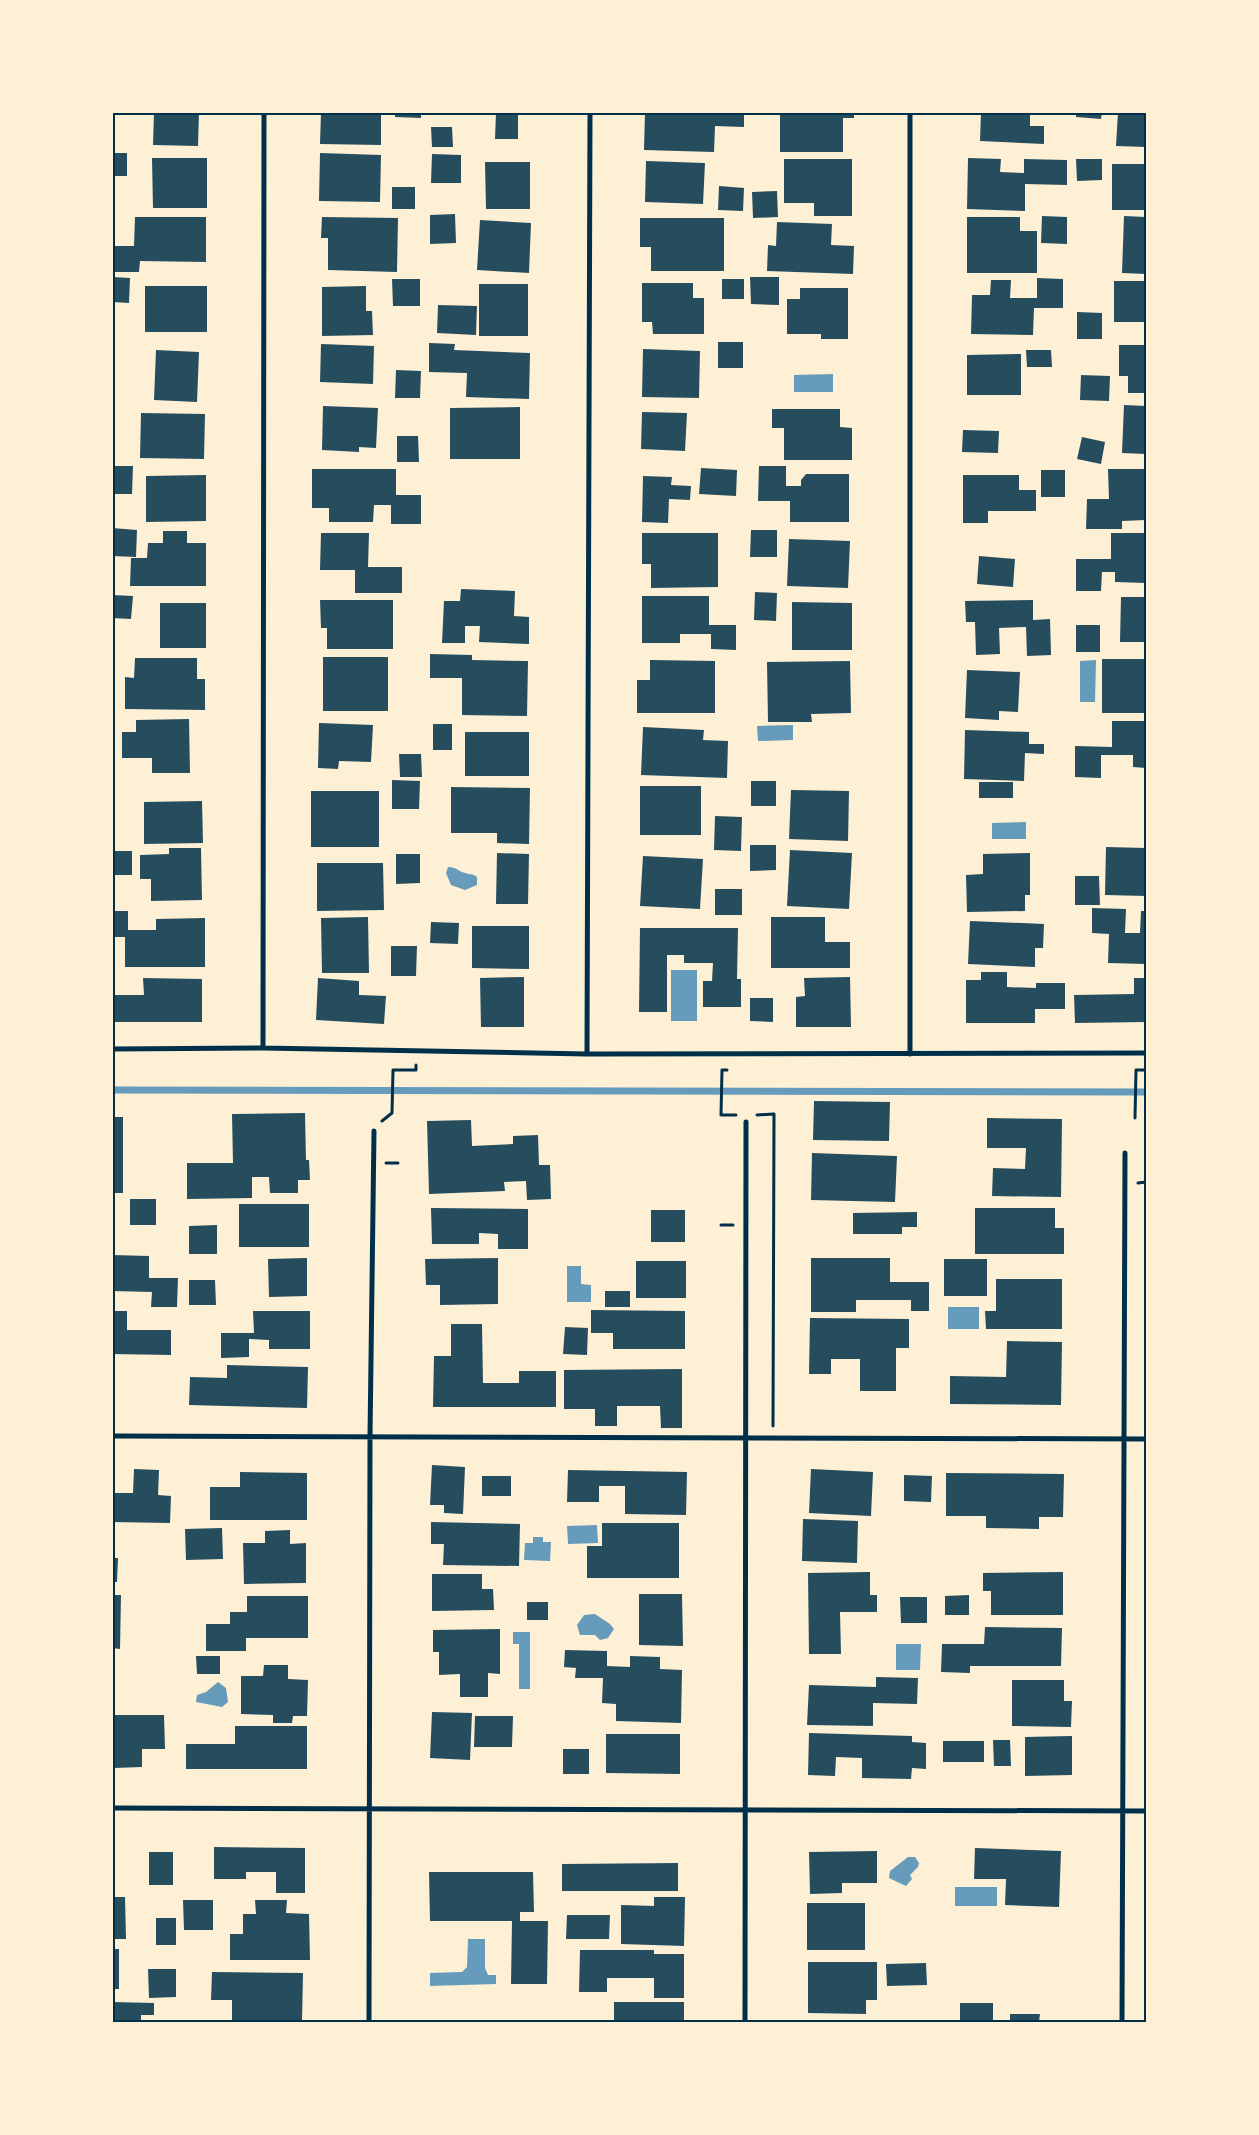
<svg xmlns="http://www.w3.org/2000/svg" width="1259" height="2135" viewBox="0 0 1259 2135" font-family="Rubik,sans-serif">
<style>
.water{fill:#669bbc}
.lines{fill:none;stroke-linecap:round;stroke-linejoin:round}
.stream{stroke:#669bbc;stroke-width:7}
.building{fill:#264d5e}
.path{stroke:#003049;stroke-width:3}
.minor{stroke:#003049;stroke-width:5}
.neatline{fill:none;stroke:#003049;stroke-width:2}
</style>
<rect width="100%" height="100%" fill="#fdf0d5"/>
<path class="water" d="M833 374V392H794V375Z
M1096 660 1095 702H1080V661Z
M793 725V740L758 741 757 726Z
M1026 822V839H992V823Z
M448 867C456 867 458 871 465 873 470 875 472 873 477 877V885L465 890 451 885 446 873Z
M671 970H697V1021H671Z
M567 1266H581V1284L591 1285V1302H567Z
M948 1307H979V1329H948Z
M597 1525 598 1543 568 1544 567 1526Z
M533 1537H543V1542H551L550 1561 524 1560 525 1543H533Z
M595 1614 610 1624 614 1629 608 1638 600 1640 595 1635H580L577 1625 584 1615Z
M513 1632H530V1689H519V1644H513Z
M896 1644H921L920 1670H896Z
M218 1682 226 1688 228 1702 222 1707 196 1702 197 1695 206 1692Z
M908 1857H915L919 1863 918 1867 910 1875 912 1879 906 1886 889 1878 890 1871Z
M955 1887H997V1906H955Z
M468 1939H485V1968L488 1975H496V1984L430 1986V1973L462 1972 467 1967Z"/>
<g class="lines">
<path class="stream" d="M112 1090 1146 1092"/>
</g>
<path class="building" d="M154 112H199L198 146 153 145Z
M321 112H381V145L320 144Z
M395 112H421V118L395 117Z
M496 112H518V139H495Z
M645 112H744V127L715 126 714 152 644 150Z
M780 112H854V118H843V152H780Z
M981 112H1030V126H1044V144L980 141Z
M1046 112H1068V115L1046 114Z
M1076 112H1102L1101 119 1076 117Z
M1118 112H1146V147L1116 146Z
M431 127H452L453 147H432Z
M112 153H127V176H112Z
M320 153 381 155 380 202 319 201Z
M432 154 461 155V183H431Z
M152 158H207V208H153Z
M968 158 1001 159 1000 172 1024 173V159L1067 160V185L1025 184V211L967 209Z
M784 159H852V216H814V203H784Z
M1076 159H1102V180L1077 181Z
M646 161 705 163 703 204 645 202Z
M485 162H530V209H486Z
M1112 164H1146V210H1112Z
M719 186 744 188 743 211 718 210Z
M392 187H415V209H392Z
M777 191 778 217 753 218 752 192Z
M455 214 456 243 430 244V215Z
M1042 216 1067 217V244L1041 243Z
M1124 216 1146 217V274L1122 273Z
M135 217H206V262L140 261 139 272H112V246H134Z
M322 217 398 218 397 272 328 270V238H321Z
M967 217H1020V231H1037V273H967Z
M640 218H724V271H651V247H640Z
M480 220 531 223 529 273 477 270Z
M777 222 832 224 831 245 854 246 853 274 767 271 768 245 776 246Z
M112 277 130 278 129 303 112 302Z
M750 277H779V305L751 304Z
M1037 278 1063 279V308H1034L1033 335 971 334 972 295H990L991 280H1011L1010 298H1037Z
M392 279H420V306H393Z
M722 279H744V299H722Z
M1114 281H1146V322H1114Z
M642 283H693V298H704V334H653L652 322H642Z
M479 284H528V336H479Z
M145 286H207V332H145Z
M366 286V311H372L373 335 322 336V287Z
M800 288H848V339H821V334H787V299H800Z
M438 305 477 306 476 335 437 333Z
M1077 312 1102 313V339H1077Z
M718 342H743V368H718Z
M429 343 455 344 454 350 530 353 529 399 466 397 467 373 429 372Z
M321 344 374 346 373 384 320 382Z
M1119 345H1146V393H1128V376H1119Z
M643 349 700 351 699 398 642 397Z
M156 350 199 352 197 402 154 400Z
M1026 350H1051L1052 367H1027Z
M1021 354V395H967V355Z
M396 370 421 371 420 398H395Z
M1081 375 1110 376 1109 401 1080 400Z
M1124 405 1146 406V454L1122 453Z
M323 406 378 408 376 448 359 447V452L322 450Z
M520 407V459H450V408Z
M772 409H840V427L852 428V460H784V428H772Z
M642 412 687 413 685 451 641 449Z
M141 413 205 414 204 459 140 458Z
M963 430 999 431 998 453 962 452Z
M397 436H418L419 462H397Z
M1082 437 1105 442 1101 464 1077 459Z
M112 466H133L132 494H112Z
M759 466H786V486H801V480L806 474H849V522H790V501H758Z
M701 468 737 470 736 496 699 494Z
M312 469H396V495H421V524H391V505H374L373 522H329V508H312Z
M1108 469H1146V520L1122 521V529H1086L1087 499H1109Z
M1041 470H1065V497H1041Z
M206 475V521L146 522V476Z
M963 475H1019V490H1036V511H988V523H963Z
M643 476 672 477 671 485 691 486 690 500 669 499 668 523 642 522Z
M112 528 137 530 136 557 112 556Z
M751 530H777V557H750Z
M163 531H187V543H206V586H130L131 558H147L148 543H163Z
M321 533H369L368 567H402V593H355V570H320Z
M642 533H718V587L651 588V564H642Z
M1111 533H1146V583L1115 582V572H1102L1101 591H1076V559H1111Z
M789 539 850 541 848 588 787 586Z
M979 556 1015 559 1013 587 977 584Z
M461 589 515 591 514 616 529 617V644L479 642 480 626H465V643H442L444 601H460Z
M755 592 777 593 776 621 754 620Z
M112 595 133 596 131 619 112 618Z
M642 596H709V625H736V650L711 649V634H680V643H642Z
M1121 597H1146V642H1120Z
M320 600H393V649H327V628H321Z
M1033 600V620L1050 619 1051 655 1027 656 1026 627 999 628 1000 654 976 655 975 622H966L965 601Z
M792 602 852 603V650H792Z
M160 603H206V648H160Z
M1076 625H1100V652H1076Z
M430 654 472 655V660L528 661 527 716 462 715V678H430Z
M323 657H388V711H323Z
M135 658H197V679H205V710L125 709V677L134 678Z
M1102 659H1146V713H1102Z
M650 660 715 661V713H637V680H650Z
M850 661 851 713 811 714 812 722H768L767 662Z
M967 670 1020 672 1018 712 999 711V720L965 718Z
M189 719 190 773H152V758H122V732H136V720Z
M1112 721H1146V768L1133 767V755H1101V778L1075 777V746L1112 747Z
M319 723 373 725 371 762 339 761 338 769 318 768Z
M433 724H452V750H433Z
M643 727 704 730 703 740 728 741 727 778 641 775Z
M965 730 1029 732V744H1044V754L1025 753 1024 781 964 779Z
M465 732H529V776H465Z
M399 754H421L422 777H400Z
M392 780 420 781 419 809H392Z
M751 781H776V806H751Z
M979 782H1013V798H979Z
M640 786H701V835H640Z
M451 787 530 788 529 844 497 843V833H451Z
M791 790 849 791 848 841 789 839Z
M311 791H379V847H311Z
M202 801 203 843 144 844V802Z
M715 816 742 817 741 851 714 850Z
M750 845H776V870L750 871Z
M1106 847 1146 848V896L1105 895Z
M169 848H201L202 900 151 901V879H140V855L169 854Z
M790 850 852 853 849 909 787 906Z
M112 851H132V875H112Z
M497 853 529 854 528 904H496Z
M1030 853V895H1025V911L967 912 966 875 983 874V854Z
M396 854H420V883L396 884Z
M643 856 703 859 700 909 640 906Z
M317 863H383L384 910 317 911Z
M1075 876H1099L1100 905H1075Z
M715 889H742V915H715Z
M1092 908 1126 909 1125 933H1140L1141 911H1146V964L1108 963 1109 934 1092 933Z
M112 911H128V930H156V919L205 918V967H125V937H112Z
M368 917 369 973H322L321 918Z
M771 917H825V942H850V968H771Z
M970 921 1044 924 1043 948H1035V967L968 964Z
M431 922 459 923 458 944 430 943Z
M472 926H529V969L472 968Z
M640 928H738L737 979H741V1007H703V981H712L713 963H684V955H667V1012H639Z
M391 946H417L416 976H391Z
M981 972H1007V987L1036 988V983H1065V1009H1035V1023H966V980H981Z
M524 977V1027H481L480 978Z
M850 977 851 1027H796V997L805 996 804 978Z
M143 978 202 979V1022H112V995H144Z
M318 978 359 981V995L386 996 384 1024 316 1020Z
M1134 978H1146V1022L1075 1023 1074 995 1134 994Z
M750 998H773V1022L750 1021Z
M814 1101 890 1102 889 1141 813 1140Z
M305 1113 306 1160H309L310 1180H298V1193H270L269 1177H252V1198L187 1199V1163H233L232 1114Z
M112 1117H123V1193H112Z
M987 1118 1062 1119 1061 1197 992 1196 993 1168 1025 1169 1026 1148H987Z
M471 1120 472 1146 513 1144V1136L538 1135 539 1165H550L551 1199 527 1200 526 1181 504 1182 505 1191 429 1194 427 1121Z
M812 1153 897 1156 895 1202 811 1200Z
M130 1199H156V1225H130Z
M239 1204H309V1247H239Z
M431 1208 528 1209V1249H498V1234L479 1233V1244H432Z
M975 1208H1055V1228H1064V1254H975Z
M651 1210H685V1242H651Z
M917 1212V1227H902V1234H853V1213Z
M217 1225V1254H189V1226Z
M112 1255 149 1256V1278H178L177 1307H151L152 1292 112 1291Z
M307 1258V1296L269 1297 268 1259Z
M498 1258V1304L440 1305V1285H426L425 1259Z
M811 1258H890V1282H929V1311H911V1300H856V1312H811Z
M944 1259H987V1296H944Z
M636 1261H686V1298H636Z
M996 1279H1062V1329H986L985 1311H996Z
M189 1280H215L216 1305H189Z
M605 1291H630V1307H605Z
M591 1310 685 1311V1349H613V1333H591Z
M112 1311H127V1330H171V1355L112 1354Z
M253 1311H310V1349H269V1340L249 1339V1357L221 1358V1333H254Z
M810 1318 909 1319V1348H896V1391H860V1359H831V1374H809Z
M451 1324H482L483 1383H519V1371H556V1407H433L434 1356H451Z
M565 1327 588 1328 587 1355 563 1354Z
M1007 1341 1062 1342 1061 1405 950 1404V1376L1006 1377Z
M227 1365 308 1367 307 1408 189 1405 190 1377 227 1378Z
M682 1369V1428H661L660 1406H617V1426H595V1409H564V1370Z
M432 1465 465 1467 463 1514 444 1513V1505H430Z
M134 1469 159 1470 158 1495 171 1496 170 1523 112 1522V1493H133Z
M811 1469 873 1472 871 1516 809 1513Z
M568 1470 687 1472 686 1515 625 1514V1486H599V1502H567Z
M240 1472 307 1473V1520H210V1487H240Z
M946 1473 1064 1474 1063 1517H1039V1529L986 1528V1516H946Z
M904 1475 932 1476 931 1502 904 1501Z
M482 1476H511V1496H482Z
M803 1519 858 1521 857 1563 802 1561Z
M431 1522 520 1524 519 1566 443 1565 444 1544H431Z
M602 1523H679V1578H587V1546H602Z
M222 1528 223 1559 186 1560 185 1529Z
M290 1530V1544L306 1543V1583L244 1584 243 1543H265V1531Z
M112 1558H118L117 1582H112Z
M870 1572V1595H877V1612H840L841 1654H809L808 1573Z
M1063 1572V1615H991V1591H983V1573Z
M432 1574H482V1589H493L494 1610 432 1611Z
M639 1594H682L683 1646 639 1645Z
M112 1595H121L120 1649 112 1648Z
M969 1595V1615H945V1596Z
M247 1596H308V1638H246V1651H206V1624H230V1612H247Z
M900 1597H927V1623H901Z
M527 1602H548V1620H527Z
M985 1627 1062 1628 1061 1666H970V1673L941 1672 942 1644H984Z
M500 1629V1674L488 1673V1697H460V1674L439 1675V1652H433V1630Z
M565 1650 607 1651V1666L630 1667V1656L660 1657V1669L682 1670 681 1723 616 1721V1704L602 1703 603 1678H575L576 1668 564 1667Z
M196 1656H220V1674H197Z
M264 1665H288V1679L308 1680 307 1716H293L292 1723H273V1715L241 1714V1676H263Z
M876 1677 918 1678 917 1704 873 1703V1726L807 1725 809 1685 876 1687Z
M1012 1680H1064V1701H1072L1071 1727 1012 1726Z
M432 1712 472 1713 470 1760 430 1758Z
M112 1715H164L165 1749H142V1767L114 1768V1761H112Z
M475 1716H513L512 1747H474Z
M235 1726H307V1769H186V1744H235Z
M809 1733 912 1736V1742L926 1743V1769L912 1768 911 1779 862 1778V1758L836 1757 835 1776 808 1775Z
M606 1734H680V1774L606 1773Z
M1072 1736V1775L1025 1776V1737Z
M993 1740H1010L1011 1766H994Z
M943 1741H984V1762H943Z
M563 1749H589V1774H563Z
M214 1847 305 1848V1893H276V1872H246V1879H214Z
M975 1848 1061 1851 1059 1907 1005 1905 1006 1879H974Z
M877 1851V1883H842V1893L810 1894 809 1852Z
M149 1852H173V1885H149Z
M678 1863V1891H562V1864Z
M429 1872H533L534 1912H520V1921H548L547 1984H511L512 1921H430Z
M112 1897H125L126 1939H112Z
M654 1897H685L684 1946 621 1944V1905L654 1906Z
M183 1900H213V1930H184Z
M255 1900H287L286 1913 309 1914 310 1960H230V1934H243V1914H256Z
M807 1903H865V1950H807Z
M567 1915H610L609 1939H566Z
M156 1918H176V1945H156Z
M112 1949H119V1989H112Z
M580 1950H654V1954H684V1998H654V1978H607V1992H579Z
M808 1962H877V2000H866V2014L808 2013Z
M926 1963 927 1985 887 1986 886 1964Z
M148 1969H176V1997L149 1998Z
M212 1972 303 1973 302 2022H232V2000H211Z
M112 2002 154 2003V2015H141V2022H112Z
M614 2002H684V2022H614Z
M960 2003H993V2022H960Z
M1010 2014H1040L1039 2022H1010Z"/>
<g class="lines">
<path class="path" d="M727 1070H722L721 1115H736
M757 1115 774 1114 773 1426
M1135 1118 1136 1070H1146
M382 1121 392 1113 393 1070H416V1065
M386 1163H398
M1138 1183 1146 1182
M721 1225H733"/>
<path class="minor" d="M263 1048 264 112
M112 1049 263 1048 587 1054 1146 1053
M587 1054 590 112
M910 1054V112
M112 1436 1146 1439
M112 1808 1146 1811
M369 2022 370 1437 374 1131
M745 2022 746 1122
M1122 2022 1125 1153"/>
</g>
<rect width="1259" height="2135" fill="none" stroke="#fdf0d5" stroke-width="228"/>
<rect x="114" y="114" width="1031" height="1907" class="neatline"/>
</svg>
